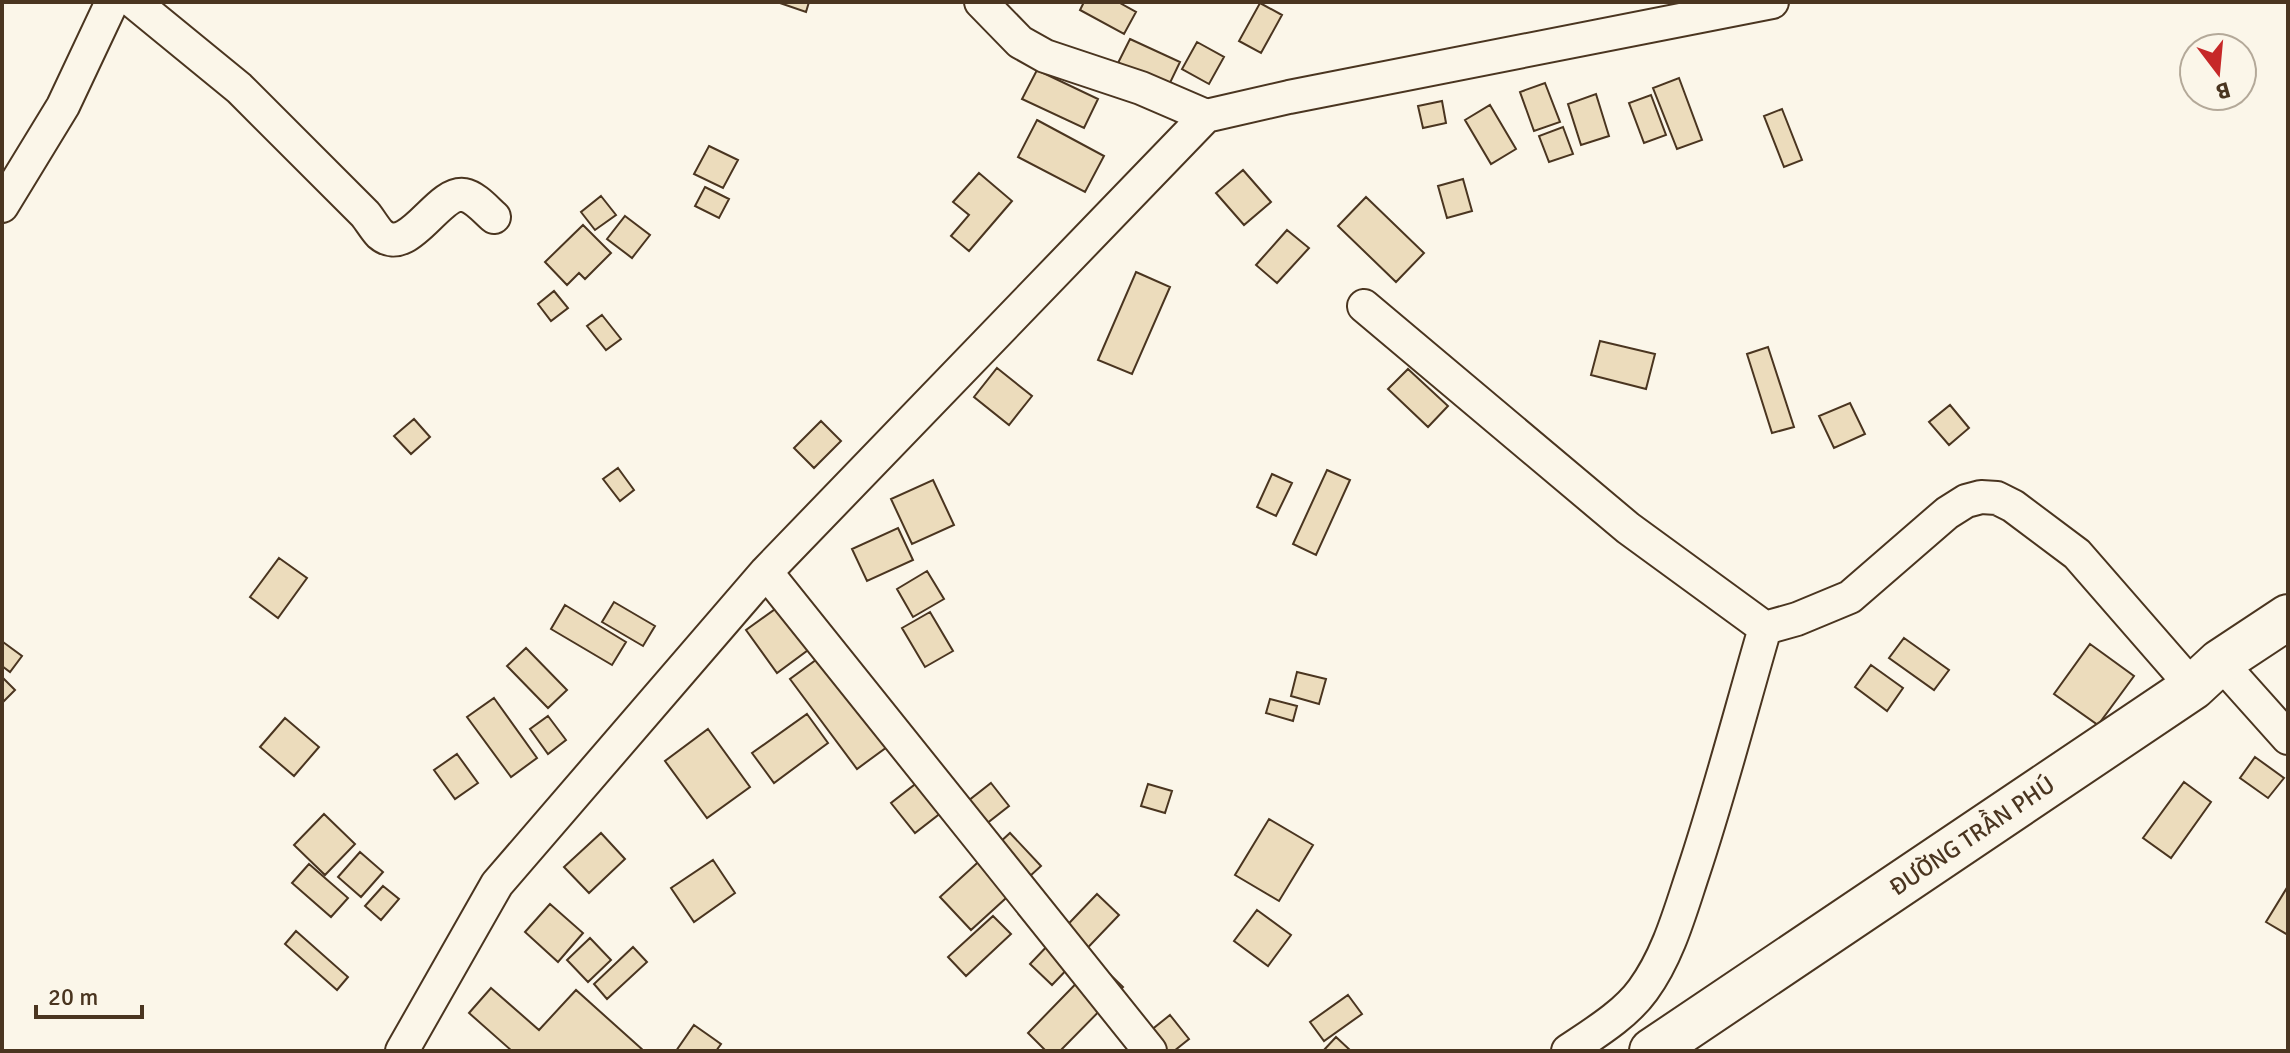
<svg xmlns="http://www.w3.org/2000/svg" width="2290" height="1053" viewBox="0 0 2290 1053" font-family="Signika,sans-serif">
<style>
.building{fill:#ecdcbc;stroke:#4a3520;stroke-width:2}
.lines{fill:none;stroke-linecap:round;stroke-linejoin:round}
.street-casing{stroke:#4a3520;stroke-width:36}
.secondary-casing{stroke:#4a3520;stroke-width:48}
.street{stroke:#fbf6e9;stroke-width:32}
.secondary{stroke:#fbf6e9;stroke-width:44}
.labels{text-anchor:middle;stroke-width:6;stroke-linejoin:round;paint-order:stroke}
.street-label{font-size:24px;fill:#4a3520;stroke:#fbf6e9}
</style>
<rect width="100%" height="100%" fill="#fbf6e9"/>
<path class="building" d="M777 2H809L806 12Z
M1084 2H1118L1136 12 1124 34 1080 10Z
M1260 3 1282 15 1261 53 1239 41Z
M1130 39 1180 62 1168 87 1118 63Z
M1197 42 1224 57 1209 84 1182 69Z
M1037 70 1098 99 1084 128 1022 99Z
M1679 78 1702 140 1677 149 1653 88Z
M1545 83 1560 122 1534 131 1520 92Z
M1596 94 1609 136 1581 145 1568 104Z
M1651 95 1666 135 1644 143 1629 103Z
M1442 101 1446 123 1423 128 1418 106Z
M1490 105 1516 149 1491 164 1465 120Z
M1782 109 1802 160 1784 167 1764 116Z
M1037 120 1104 156 1085 192 1018 157Z
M1563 127 1573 154 1549 162 1539 136Z
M709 146 738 160 723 188 694 174Z
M1243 170 1271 202 1244 225 1216 193Z
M979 173 1012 201 969 251 951 236 969 215 953 202Z
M1463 179 1472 211 1447 218 1438 186Z
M705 187 729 199 719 218 695 206Z
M601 196 616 215 595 230 581 212Z
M1366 197 1424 253 1396 282 1338 226Z
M625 216 650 235 632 258 607 239Z
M583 225 611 253 585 279 579 273 567 285 545 262Z
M1287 230 1309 248 1277 283 1256 265Z
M1136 272 1170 287 1132 374 1098 360Z
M554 291 568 308 551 321 538 304Z
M602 315 621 339 606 350 587 326Z
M1600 341 1655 354 1646 389 1591 375Z
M1768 347 1794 427 1772 433 1747 354Z
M997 368 1032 396 1009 425 974 397Z
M1408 369 1448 406 1428 427 1388 389Z
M1850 403 1865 434 1834 448 1819 416Z
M1950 405 1969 428 1949 445 1929 422Z
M414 419 430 437 411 454 394 436Z
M821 421 841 441 814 468 794 448Z
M618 468 634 490 620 501 603 479Z
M1327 470 1350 480 1316 555 1293 544Z
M1272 474 1292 483 1276 516 1257 507Z
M933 480 954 525 912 544 891 499Z
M898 528 913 560 867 581 852 549Z
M279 558 307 578 278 618 250 597Z
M927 571 944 599 913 617 897 589Z
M792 597 823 639 777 673 746 630Z
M614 602 655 626 643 646 602 622Z
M565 605 626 642 612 665 551 629Z
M930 612 953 651 925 667 902 628Z
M1904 638 1949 670 1934 690 1889 658Z
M3 642 22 656 10 672 2 666Z
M2090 644 2134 676 2098 725 2054 694Z
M835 646 902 736 857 769 790 679Z
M526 648 567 690 548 708 507 666Z
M1871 665 1903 688 1887 711 1855 687Z
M1297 672 1326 679 1319 704 1291 696Z
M2 677 15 690 2 703Z
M494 698 537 758 511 777 467 717Z
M1270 699 1297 706 1293 721 1266 713Z
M807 714 828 743 774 783 752 753Z
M548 716 566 740 548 754 530 729Z
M285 718 319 747 294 776 260 747Z
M708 729 750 787 707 818 665 761Z
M457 754 478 783 455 799 434 770Z
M2255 757 2284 778 2268 798 2240 778Z
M927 775 951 805 915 833 891 803Z
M2184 782 2211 802 2171 858 2143 838Z
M991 783 1009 806 963 842 945 819Z
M1148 784 1172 791 1165 813 1141 806Z
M324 814 355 844 325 875 294 845Z
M1269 819 1313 845 1279 901 1235 875Z
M601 833 625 859 589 893 564 867Z
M1010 833 1041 866 971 930 940 897Z
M360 852 383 872 361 897 338 877Z
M713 860 735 893 694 922 671 888Z
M309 864 348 898 331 917 292 883Z
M383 886 399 899 381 920 365 906Z
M2288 886V935L2266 922Z
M1097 894 1119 915 1052 985 1030 964Z
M550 904 583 933 558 962 525 932Z
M1257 910 1291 935 1268 966 1234 941Z
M993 916 1011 934 966 976 948 957Z
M296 931 348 977 337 990 285 944Z
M590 938 611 960 588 982 567 960Z
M633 947 647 962 607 999 594 984Z
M1097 962 1123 987 1060 1051H1046L1028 1033Z
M491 988 539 1030 576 990 644 1051H512L469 1013Z
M1348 995 1362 1014 1324 1041 1310 1022Z
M1170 1015 1189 1039 1174 1051H1125Z
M694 1025 721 1044 716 1051H676Z
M1336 1037 1351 1051H1323Z"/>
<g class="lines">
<defs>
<path id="street" d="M134 2 239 88 365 214C370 220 375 229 380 234 409 259 437 191 464 195 475 197 486 210 494 217
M981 2 1020 42 1045 56 1141 88 1206 116
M2 206 63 106 112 2
M1364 306 1628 528 1765 628
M766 572 1150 1051
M1765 628 1797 619 1850 597 1947 513 1966 501 1981 497 1997 498 2013 506 2077 554 2193 687
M2220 662 2288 738
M402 1051 497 884 766 572 1206 116 1289 97 1772 2
M1568 1051C1593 1034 1625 1015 1643 990 1668 956 1680 912 1693 873 1720 792 1741 710 1765 628"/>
<path id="secondary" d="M1652 1051 2193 687 2220 662 2288 617"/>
</defs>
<use href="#street" class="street-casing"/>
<use href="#secondary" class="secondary-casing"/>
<use href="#street" class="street"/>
<use href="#secondary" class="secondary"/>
</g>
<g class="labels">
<g class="street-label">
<text transform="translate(1972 836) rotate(-34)" y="8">ĐƯỜNG TRẦN PHÚ</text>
</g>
</g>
<rect width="2290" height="1053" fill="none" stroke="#4a3520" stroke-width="8"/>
<g transform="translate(2218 72) rotate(164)"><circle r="38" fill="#fbf6e9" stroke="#b4a999" stroke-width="2"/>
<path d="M0-6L14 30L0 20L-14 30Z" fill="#c62828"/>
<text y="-12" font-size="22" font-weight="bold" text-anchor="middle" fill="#4a3520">B</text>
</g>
<path d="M36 1005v12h106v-12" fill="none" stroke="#4a3520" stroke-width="4"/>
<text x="48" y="1005" font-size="24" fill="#4a3520" stroke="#fbf6e9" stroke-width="6" paint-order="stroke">20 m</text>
</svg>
